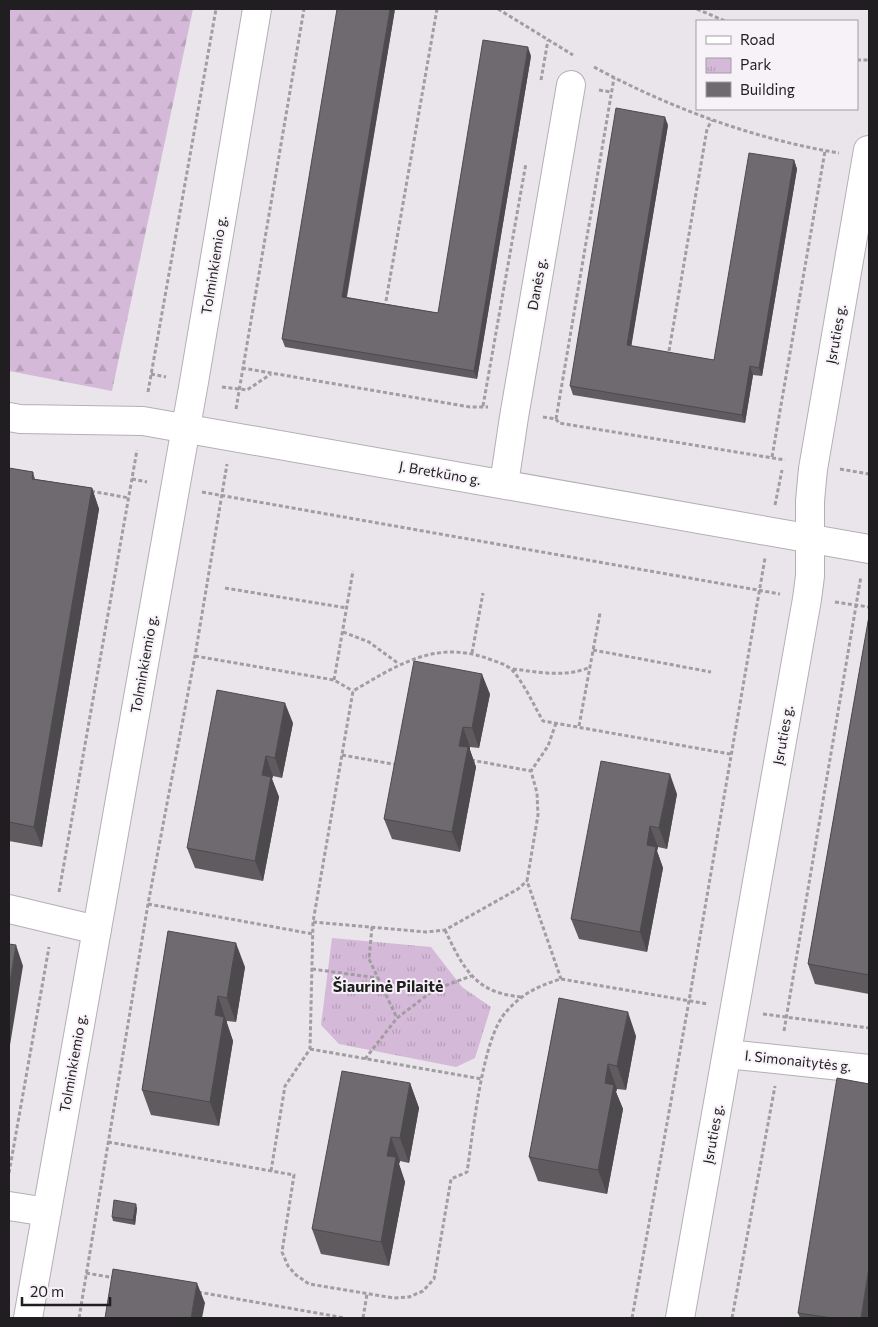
<svg xmlns="http://www.w3.org/2000/svg" width="878" height="1327" viewBox="0 0 878 1327" font-family="Commissioner,sans-serif">
<style>
.forest{fill:url(#forest-firs)}
.park{fill:url(#park-tufts)}
.lines{fill:none;stroke-linecap:round;stroke-linejoin:round}
.street-casing{stroke:#b4afb5;stroke-width:30}
.path{stroke:#a19da2;stroke-width:3;stroke-dasharray:4 2.5;stroke-linecap:butt}
.street{stroke:#fff;stroke-width:28}
.wall{fill:#5f5b5f}
.shaded-wall{fill:#4d4a4e}
.building{fill:#6e6a6f;stroke:#4d4a4e}
.labels{text-anchor:middle;stroke-width:4;stroke-linejoin:round;paint-order:stroke}
.street-label{font-size:14px;fill:#201e20;stroke:#f7f2f8}
.quarter-label{font-size:16px;font-weight:bold;fill:#201e20;stroke:#f7f2f8}
</style>
<defs>
<pattern id="forest-firs" width="22" height="20" patternUnits="userSpaceOnUse" patternTransform="scale(1.25)"><rect width="22" height="20" fill="#d5b9d8"/><path d="M5 1l3.5 6h-7zM16 11l3.5 6h-7z" fill="#b79fb9"/></pattern>
<pattern id="park-tufts" width="24" height="20" patternUnits="userSpaceOnUse" patternTransform="scale(1.25)"><rect width="24" height="20" fill="#d5b9d8"/><path d="M3 7l-1-3M5 7V3M7 7l1-3M15 17l-1-3M17 17v-4M19 17l1-3" fill="none" stroke="#b79fb9"/></pattern>
</defs>
<rect width="100%" height="100%" fill="#eae5eb"/>
<path class="forest" d="M9 9H193L112 391 9 371Z"/>
<path class="park" d="M332 938 431 947 462 987 491 1007 475 1058 456 1067 339 1044 321 1025Z"/>
<g class="lines">
<defs>
<path id="street" d="M9 417 20 419 143 421 869 549
M504 484 514 417 571 85
M9 909 97 930
M727 1054 869 1069
M9 1206 47 1212
M28 1318 194 382 257 9
M680 1318 807 599 810 576V501L813 469 868 150"/>
</defs>
<use href="#street" class="street-casing"/>
<path class="path" d="M498 9 573 55
M697 9 725 21
M857 60H869
M594 67C670 108 754 139 839 153
M541 80 548 40
M599 90 611 92
M386 301 437 9
M669 351 707 129 712 120
M242 368 470 407H488
M151 374 166 377
M222 387 247 390 271 374
M148 392 216 9
M483 406 526 163
M236 409 304 9
M543 417 556 419 559 423 785 460
M556 419 614 78
M772 457 825 151
M840 469 869 474
M132 479 147 482
M91 491 129 498
M202 492 780 594
M775 505 782 470
M225 588 347 608
M835 602 869 607
M343 632 369 642 399 664
M593 650 711 672
M472 653 483 593
M195 656 334 680 353 691
M513 669C538 672 566 678 590 667
M334 680 353 571
M556 723 548 746 531 771 537 793 538 815 527 881 561 979
M579 726 600 613
M342 755 398 765
M471 760 531 771
M59 892 137 450
M148 904 313 934
M313 922 426 932 445 930 518 889 527 881
M372 927 369 959 397 1018
M445 930C457 955 469 983 497 992 505 995 513 996 521 997
M312 969 378 978
M763 1014 869 1028
M784 1031 861 576
M310 1049 482 1079
M365 1059 397 1018 434 990 471 976
M108 1142 294 1175 282 1252 288 1266 296 1275 309 1284 394 1298 409 1297 423 1291 434 1279 451 1179 467 1172C473 1134 482 1038 506 1012 521 994 540 985 561 979L708 1004
M271 1171 285 1086 310 1049 313 922 353 691C396 666 434 640 486 658 494 661 507 664 513 671 525 685 533 704 543 721L730 754
M9 1173 49 947
M86 1273 115 1278
M198 1292 345 1318
M79 1318 148 904 195 656 227 464
M363 1318 367 1294
M632 1318 689 1001 765 558
M732 1318 775 1086"/>
<use href="#street" class="street"/>
</g>
<path class="wall" d="M395 9 347 297 438 313 531 56 477 379 285 347 282 339Z
M668 125 631 346 714 360 794 160 797 169 762 376 753 375 745 423 573 395 570 386Z
M9 468 33 472 35 479 92 488 99 509 42 847 9 841Z
M869 616V994L815 984 808 964Z
M490 694 479 748 470 747V750L476 767 460 852 392 839 384 819Z
M293 723 282 778 273 776 272 779 279 797 263 881 195 868 187 848Z
M677 794 667 849 658 847 657 851 663 868 647 952 579 939 571 919Z
M168 931 245 967 236 1022 227 1021V1023L233 1041 219 1126 151 1115 142 1090Z
M559 998 636 1036 626 1090 617 1089 616 1092 623 1109 607 1194 538 1181 529 1157Z
M410 1083 419 1108 409 1163 400 1161 399 1164 405 1182 389 1266 321 1254 312 1229Z
M137 1208 135 1225 113 1221 112 1217Z
M798 1313 869 1318H800Z"/>
<path class="shaded-wall" d="M390 9H395L345 305 342 297Z
M528 47 531 56 477 379 474 371Z
M665 117 668 125 630 354 627 345Z
M794 160 797 169 762 376 759 368Z
M750 366 753 375 745 423 742 415Z
M92 488 99 509 42 847 34 827Z
M482 674 490 694 479 748 472 728Z
M285 703 293 723 282 778 275 758Z
M463 727 470 747V750L476 767 460 852 452 832 459 746Z
M266 756 273 776 272 779 279 797 263 881 255 861 262 775Z
M670 774 677 794 667 849 659 828Z
M650 826 658 847 657 851 663 868 647 952 640 932 647 845Z
M236 943 245 967 236 1022 227 998Z
M16 945 23 966 9 1051V988Z
M218 996 233 1041 219 1126 210 1102 215 1015Z
M628 1012 636 1036 626 1090 617 1066Z
M608 1064 617 1089 616 1092 623 1109 607 1194 598 1170 605 1083Z
M410 1083 419 1108 409 1163 400 1138Z
M391 1137 400 1161 399 1164 405 1182 389 1266 381 1242 387 1156Z
M136 1204 137 1208 135 1225 133 1220Z
M869 1267V1318H861Z
M197 1283 205 1303 202 1318H191Z"/>
<path class="building" d="M337 9H390L342 297 438 313 483 40 528 47 474 371 282 339Z
M616 108 665 117 627 345 714 360 749 153 794 160 759 368 750 366 742 415 570 386Z
M9 468 33 472 32 479 92 488 34 827 9 822Z
M869 616V975L808 964Z
M414 661 482 674 472 728 463 727 459 746 468 747 452 832 384 819Z
M217 690 285 703 275 758 266 756 262 775 271 777 255 861 187 848Z
M601 761 670 774 659 828 650 826 647 845 656 847 640 932 571 919Z
M168 931 236 943 227 998 218 996 215 1015 224 1017 210 1102 142 1090Z
M9 944 16 945 9 988Z
M559 998 628 1012 617 1066 608 1064 605 1083 614 1085 598 1170 529 1157Z
M342 1071 410 1083 400 1138 391 1137 387 1156 396 1157 381 1242 312 1229Z
M837 1078 869 1084V1267L861 1318H832L798 1313Z
M114 1200 136 1204 133 1220 112 1217Z
M113 1269 197 1283 191 1318H105Z
M869 1302V1318H867Z"/>
<g class="labels">
<g class="street-label">
<text transform="translate(214 265) rotate(-81)" y="5">Tolminkiemio g.</text>
<text transform="translate(537 284) rotate(-80)" y="5">Danės g.</text>
<text transform="translate(836 334) rotate(-80)" y="5">Įsruties g.</text>
<text transform="translate(440 473) rotate(10)" y="5">J. Bretkūno g.</text>
<text transform="translate(144 664) rotate(-80)" y="5">Tolminkiemio g.</text>
<text transform="translate(783 735) rotate(-80)" y="5">Įsruties g.</text>
<text transform="translate(798 1061) rotate(6)" y="5">I. Simonaitytės g.</text>
<text transform="translate(73 1063) rotate(-80)" y="5">Tolminkiemio g.</text>
<text transform="translate(713 1134) rotate(-80)" y="5">Įsruties g.</text>
</g>
<g class="quarter-label">
<text x="388" y="992">Šiaurinė Pilaitė</text>
</g>
</g>
<rect width="878" height="1327" fill="none" stroke="#201e20" stroke-width="20"/>
<rect x="696" y="20" width="162" height="90" fill="#f7f2f8" stroke="#a19da2"/>
<rect x="706" y="36" width="25" height="8" fill="#ffffff" stroke="#a19da2"/>
<text x="740" y="45" font-size="15" fill="#201e20">Road</text>
<rect x="706" y="58" width="25" height="15" fill="url(#park-tufts)" stroke="#a19da2"/>
<text x="740" y="70" font-size="15" fill="#201e20">Park</text>
<rect x="706" y="82" width="25" height="15" fill="#6e6a6f" stroke="#a19da2"/>
<text x="740" y="95" font-size="15" fill="#201e20">Building</text>
<path d="M22 1297v8h88v-8" fill="none" stroke="#201e20" stroke-width="2.5"/>
<text x="30" y="1297" font-size="15" fill="#201e20" stroke="#f7f2f8" stroke-width="4" paint-order="stroke">20 m</text>
</svg>
